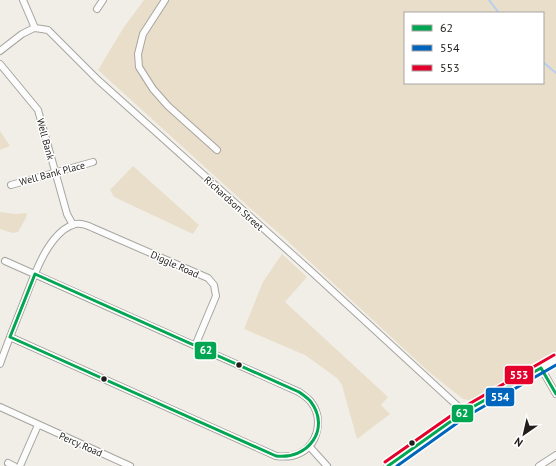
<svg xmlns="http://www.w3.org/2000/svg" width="556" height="466" viewBox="0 0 556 466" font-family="'PT Sans',sans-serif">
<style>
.green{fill:#e9dec9;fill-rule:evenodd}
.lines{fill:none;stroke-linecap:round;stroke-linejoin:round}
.stream{stroke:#b8ceef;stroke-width:2}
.street-casing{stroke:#a7a5a0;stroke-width:8}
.secondary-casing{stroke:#a7a5a0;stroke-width:10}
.street{stroke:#fdfcfc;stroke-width:6}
.secondary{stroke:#fdfcfc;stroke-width:9}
.bus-1-casing{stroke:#fff;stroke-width:6}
.bus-2-casing{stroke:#fff;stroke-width:6}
.bus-3-casing{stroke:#fff;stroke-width:6}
.bus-1{stroke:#00a651;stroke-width:3}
.bus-2{stroke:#0065bd;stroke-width:3}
.bus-3{stroke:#e4002b;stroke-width:3}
.bus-dot{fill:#221f1b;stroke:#fff;stroke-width:1.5}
.labels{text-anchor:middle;stroke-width:3;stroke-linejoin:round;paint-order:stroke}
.street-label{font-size:10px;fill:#221f1b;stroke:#fff}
.line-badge{stroke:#fff;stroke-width:1.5}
.badge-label{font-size:11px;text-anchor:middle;font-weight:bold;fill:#fff}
</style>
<rect width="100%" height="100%" fill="#f1eee8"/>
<path class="green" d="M144 0H556V357L473 401 463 399 429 372 281 235 250 208 98 70 124 27ZM405 13H543V83H405Z
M0 131 10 146 0 150Z
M133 166 199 225 193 234 114 197 110 190Z
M0 212 16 214 27 213 26 218 18 232 13 233 0 229Z
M282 254 307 277 285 302 388 397 381 405 390 414 357 439 342 385 337 378 305 355 244 329 263 282Z"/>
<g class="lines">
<path class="stream" d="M489 0 499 13
M543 62 556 73"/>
<defs>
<path id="street" d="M23 0 35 28
M165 0 143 34 138 54 139 67 153 89 168 106 217 150
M97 9 103 0
M0 51 22 34 32 29 35 28 48 30 98 80 313 273 464 412
M0 64 38 110 67 214 73 225
M11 185 93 162
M5 261 299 392C303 395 308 398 311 402 324 419 318 446 298 454 291 457 283 457 276 456L10 337
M0 364C7 344 15 324 23 304 33 279 46 236 72 225 79 222 87 225 93 228L208 278 214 285 216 296 195 346
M541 368 556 394
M0 407 130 466
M309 446 327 466
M8 463 14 466
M20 466 38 425
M539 466 556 455"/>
<path id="secondary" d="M388 466 464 412 556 359"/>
</defs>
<use href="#street" class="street-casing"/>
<use href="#secondary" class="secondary-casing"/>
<use href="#street" class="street"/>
<use href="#secondary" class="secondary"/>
<defs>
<path id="bus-1" d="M35 274 299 392C303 395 308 398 311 402 331 429 308 460 276 456L10 337Z
M541 368 556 394
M388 466 464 412 541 368"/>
<path id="bus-2" d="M397 466 467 416 556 365"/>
<path id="bus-3" d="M385 462 462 408 554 355"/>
</defs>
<use href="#bus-1" class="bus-1-casing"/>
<use href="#bus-2" class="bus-2-casing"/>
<use href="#bus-3" class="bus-3-casing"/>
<use href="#bus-1" class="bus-1"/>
<use href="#bus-2" class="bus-2"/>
<use href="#bus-3" class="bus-3"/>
</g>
<g class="bus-dot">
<circle cx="239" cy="365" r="3.5"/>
<circle cx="104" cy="379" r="3.5"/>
<circle cx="412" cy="443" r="3.5"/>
</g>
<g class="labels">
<g class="street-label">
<text transform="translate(46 139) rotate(75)" y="4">Well Bank</text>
<text transform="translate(52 173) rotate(-15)" y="4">Well Bank Place</text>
<text transform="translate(234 203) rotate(42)" y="4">Richardson Street</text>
<text transform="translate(175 264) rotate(24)" y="4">Diggle Road</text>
<text transform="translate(81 444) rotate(24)" y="4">Percy Road</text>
</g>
</g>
<g class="line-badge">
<rect x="194" y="341" width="23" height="19" rx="4" fill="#00a651"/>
<rect x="504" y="365" width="30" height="20" rx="4" fill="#e4002b"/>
<rect x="485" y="387" width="30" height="20" rx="4" fill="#0065bd"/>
<rect x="451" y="404" width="23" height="19" rx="4" fill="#00a651"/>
</g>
<g class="badge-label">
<text x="206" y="354">62</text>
<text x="519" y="379">553</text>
<text x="500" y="401">554</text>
<text x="462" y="417">62</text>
</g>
<rect x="404" y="12" width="140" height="72" fill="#ffffff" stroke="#a7a5a4"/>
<rect x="412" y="25" width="20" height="6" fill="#00a651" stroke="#a7a5a4"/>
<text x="440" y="32" font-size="12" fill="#221f1b">62</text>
<rect x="412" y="45" width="20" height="6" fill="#0065bd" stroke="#a7a5a4"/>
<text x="440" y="52" font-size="12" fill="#221f1b">554</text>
<rect x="412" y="65" width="20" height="6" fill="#e4002b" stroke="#a7a5a4"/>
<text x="440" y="72" font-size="12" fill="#221f1b">553</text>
<g transform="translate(524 434) rotate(214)" stroke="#ffffff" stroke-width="3" paint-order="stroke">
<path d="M0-3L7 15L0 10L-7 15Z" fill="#221f1b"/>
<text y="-6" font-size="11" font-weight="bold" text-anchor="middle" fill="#221f1b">N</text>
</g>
</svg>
